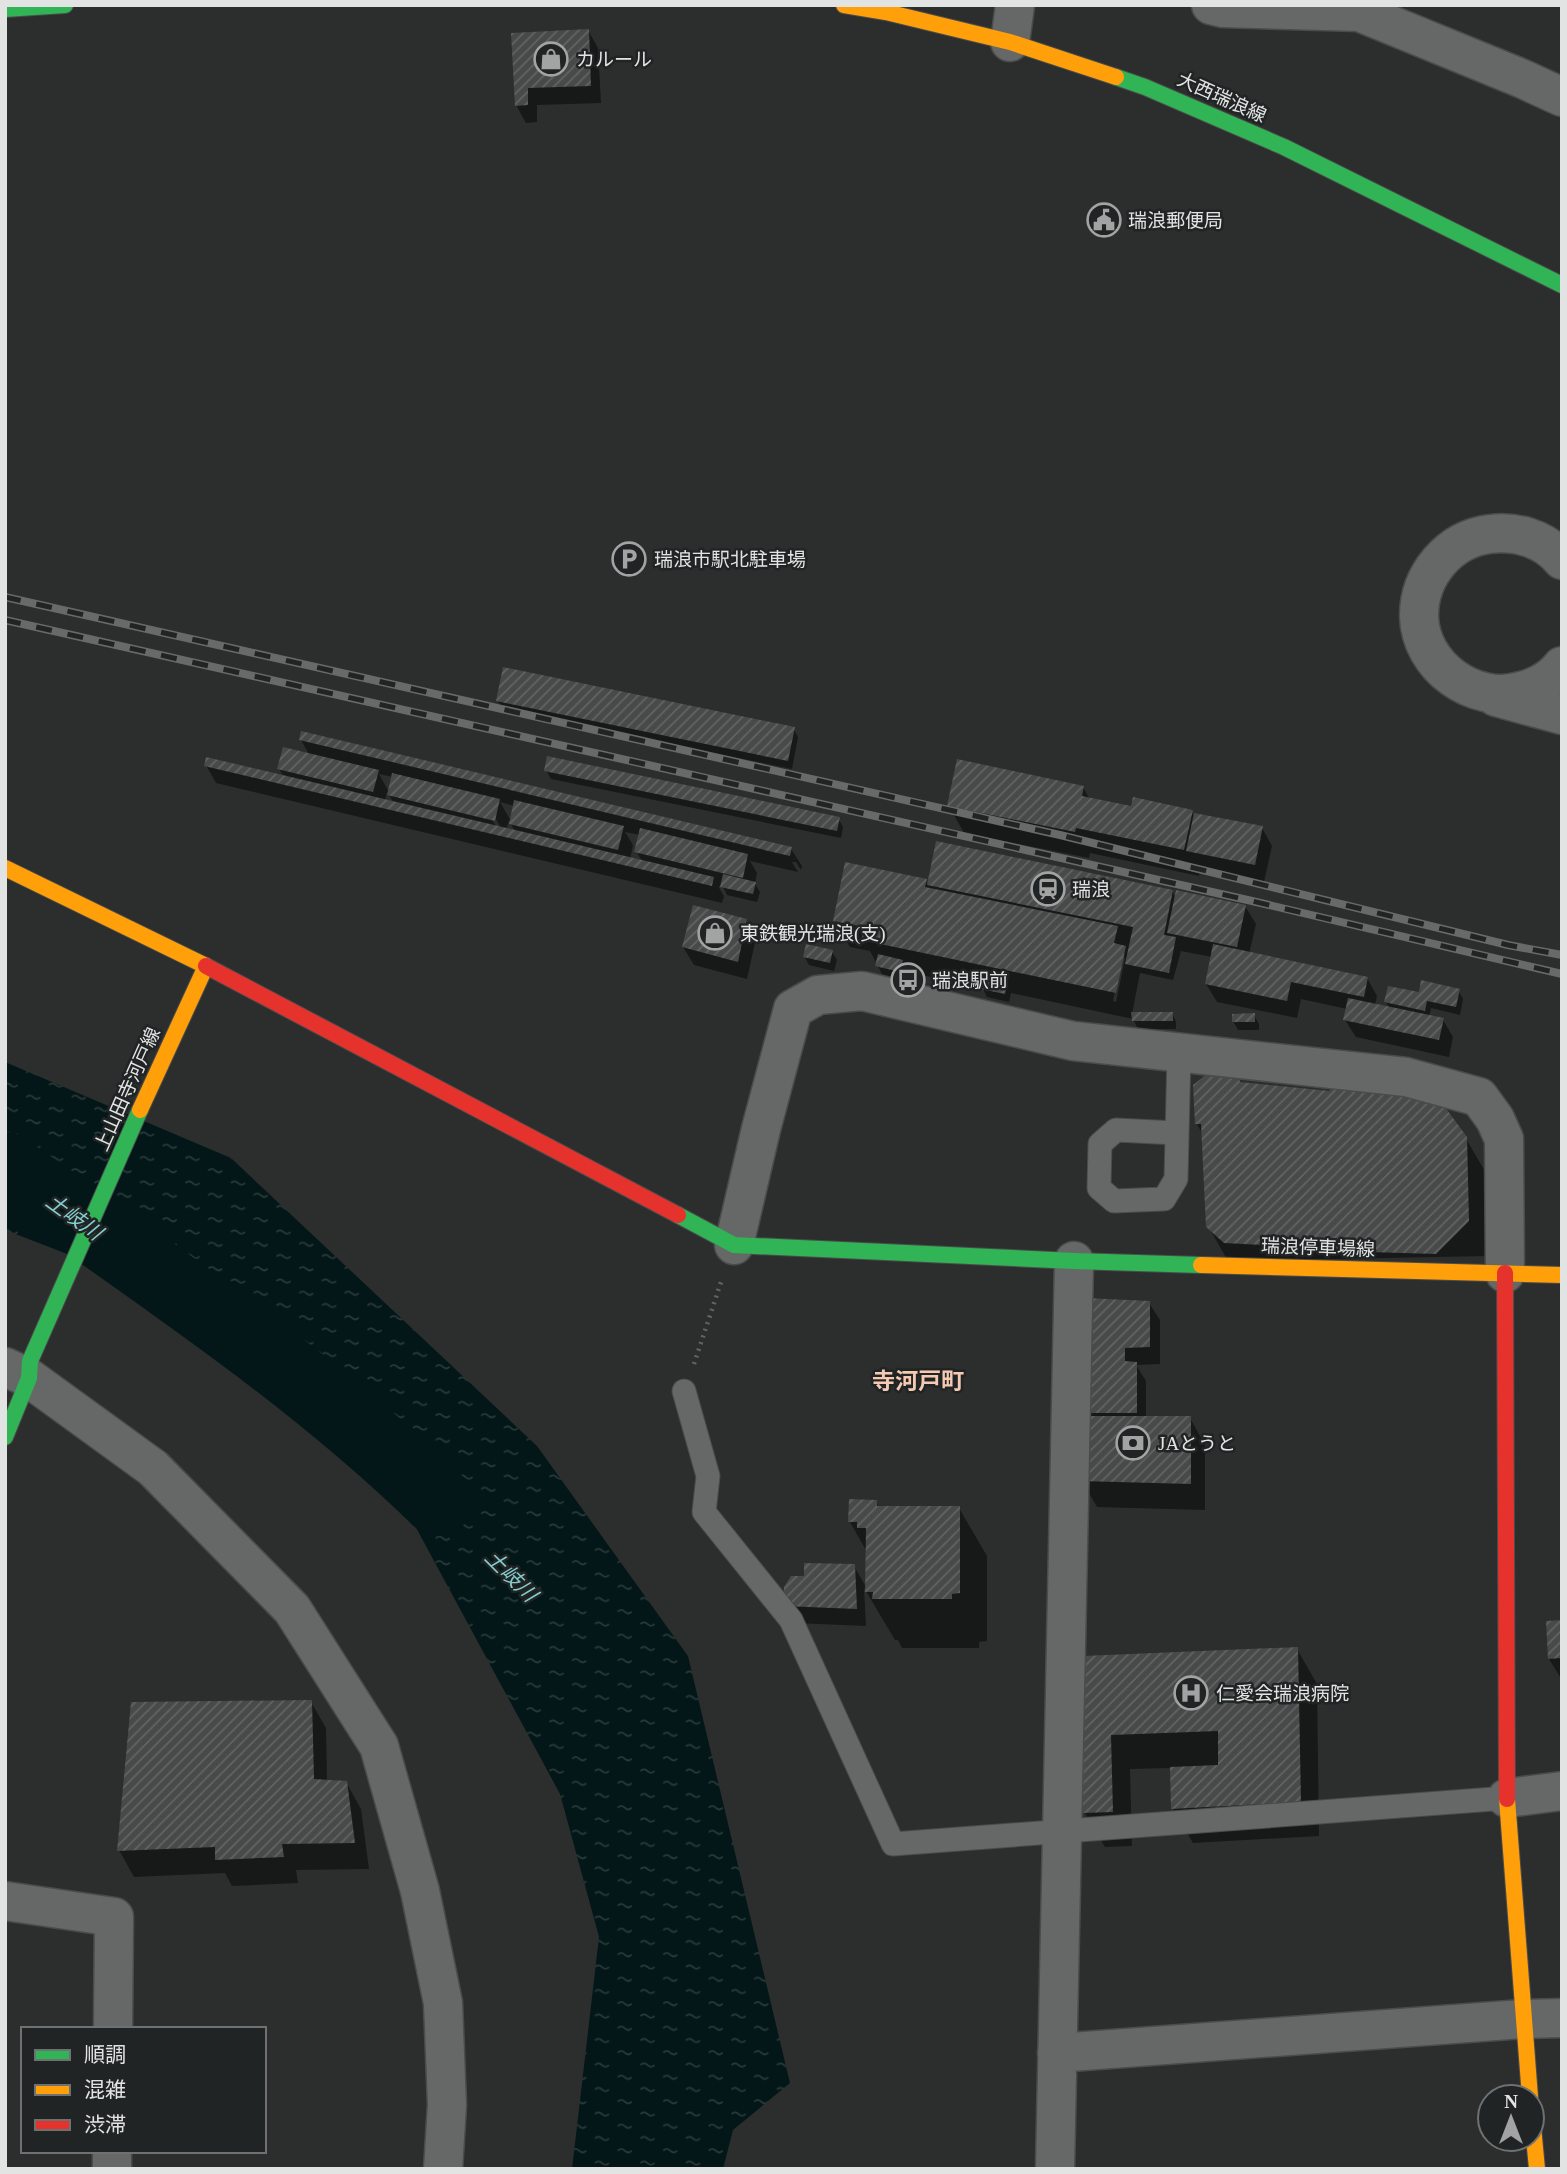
<svg xmlns="http://www.w3.org/2000/svg" width="1567" height="2174" viewBox="0 0 1567 2174" font-family="'Times New Roman','Noto Sans JP',serif">
<style>
.water{fill:url(#water-ripples)}
.shadow{fill:#0007;fill-rule:evenodd}
.lines{fill:none;stroke-linecap:round;stroke-linejoin:round}
.river{stroke:#041718;stroke-width:70}
.building{fill:url(#building-hatch)}
.lane-casing{stroke:#4a4b4b;stroke-width:25}
.street-casing{stroke:#4a4b4b;stroke-width:41}
.fast-casing{stroke:#4a4b4b;stroke-width:18}
.slow-casing{stroke:#4a4b4b;stroke-width:18}
.jam-casing{stroke:#4a4b4b;stroke-width:18}
.path{stroke:#626363;stroke-width:4.5;stroke-dasharray:2 5;stroke-linecap:butt}
.lane{stroke:#666868;stroke-width:23}
.street{stroke:#666868;stroke-width:38}
.fast{stroke:#30b455;stroke-width:16}
.slow{stroke:#ff9f0a;stroke-width:16}
.jam{stroke:#e5322d;stroke-width:16}
.rail-casing{stroke:#686969;stroke-width:8}
.rail{stroke:#212424;stroke-width:5;stroke-dasharray:16;stroke-linecap:butt}
.labels{text-anchor:middle;stroke-width:5;stroke-linejoin:round;paint-order:stroke}
.poi-label{font-size:19px;fill:#e2e4e4;stroke:#212424;text-anchor:start}
.street-label{font-size:19px;fill:#e2e4e4;stroke:#212424}
.water-label{font-size:21px;font-style:italic;fill:#84cecf;stroke:#212424}
.quarter-label{font-size:23px;font-weight:bold;fill:#f6c9b3;stroke:#212424}
</style>
<defs>
<pattern id="water-ripples" width="26" height="14" patternUnits="userSpaceOnUse" patternTransform="scale(1.75)"><rect width="26" height="14" fill="#041718"/><path d="M2 4q2-2 4 0t4 0M15 11q2-2 4 0t4 0" fill="none" stroke="#283939"/></pattern>
<pattern id="building-hatch" width="6" height="6" patternUnits="userSpaceOnUse" patternTransform="scale(1.75)"><rect width="6" height="6" fill="#484949"/><path d="M-1 1l2-2M0 6l6-6M5 7l2-2" fill="none" stroke="#626363"/></pattern>
</defs>
<rect width="100%" height="100%" fill="#2c2d2d"/>
<path class="water" d="M5 1062 231 1158 537 1446 688 1656 790 2083 733 2130 723 2169H572L599 1937 560 1794 321 1352 5 1230Z"/>
<path class="shadow" d="M588 30 598 48 601 103 537 105V122L526 123 516 105 513 34Z
M498 701 793 728 798 737 792 769 503 709Z
M301 740 791 849 802 866 801 870 796 862H792L798 872 750 861 757 873 755 884 760 892 757 902 727 895 723 887 718 886 724 896 722 903 216 783 206 765 284 777 279 769 310 756ZM379 774 393 777 389 792ZM387 792 394 803 385 801ZM500 802 514 806 511 821ZM492 812 501 828H497L489 814ZM509 820 515 832 506 830ZM625 832 640 835 636 851 642 861 630 859 633 845Z
M546 770 838 818 843 827 841 838 551 779Z
M1083 787 1090 800 1132 808 1192 812 1195 818 1262 828 1272 846 1264 882 1201 869 1199 876 1090 853 1089 858 964 833 949 806Z
M938 843 1172 891 1176 899 1245 906 1256 924 1249 954 1367 978 1377 996 1375 1005 1390 1009 1386 1002 1420 994 1458 990 1463 999 1460 1015 1431 1008 1429 1017 1443 1020 1453 1037 1449 1057 1356 1037 1345 1020 1347 1009 1301 999 1297 1018 1217 1002 1206 984 1212 957 1181 951 1173 980 1140 973 1132 1014 1172 1013 1176 1022V1029H1138L1133 1019 1011 993 1009 1002 987 997 982 987 906 972 904 980 882 974 870 951 850 947 835 921 925 880 929 886ZM1122 955 1125 958 1116 1002 1113 1001Z
M746 920 756 938 747 979 694 965 683 947Z
M832 952 837 960 834 971 809 965 804 956Z
M1254 1015 1259 1024V1030H1238L1233 1021Z
M1241 1084 1465 1137 1486 1173 1488 1256 1228 1261 1208 1226 1203 1135 1197 1124Z
M1149 1303 1160 1320V1364L1136 1365 1146 1381V1418H1190L1205 1445V1510L1097 1507 1082 1481 1084 1417Z
M876 1501 879 1508H959L987 1556V1641L979 1642V1648H902L898 1640H895L864 1588 866 1626 795 1623 785 1606 806 1578 854 1566 867 1589V1552L850 1522Z
M1562 1622V1680L1549 1659Z
M1297 1649 1317 1684 1319 1836 1193 1843 1173 1809 1171 1768 1130 1769 1132 1846 1105 1847 1085 1813V1657Z
M311 1702 326 1728 327 1782H346L361 1809 369 1869 296 1870 298 1883 232 1886 225 1873 134 1877 119 1850Z"/>
<g class="lines">
<path class="river" d="M5 1167C153 1273 308 1374 438 1501"/>
</g>
<path class="building" d="M589 29 591 86 528 88V105L515 106 511 33Z
M503 667 795 727 788 761 496 701Z
M301 731 792 847 790 856 299 740Z
M283 747 379 770 373 792 277 769Z
M547 756 840 817 837 831 544 771Z
M206 757 714 877 712 886 204 766Z
M957 759 1084 786 1082 796 1131 806 1133 797 1193 810 1184 850 1076 828 1075 832 947 806Z
M392 773 500 799 495 821 387 795Z
M514 800 624 826 618 850 509 824Z
M1194 813 1263 826 1255 865 1186 851Z
M640 828 748 854 743 878 634 852Z
M936 841 1173 890 1164 935 1176 937 1169 973 1125 964 1133 927 927 885Z
M845 862 927 879 925 887 1118 926 1114 943 1126 946 1116 993 861 940 864 927 833 921Z
M723 874 756 882 753 894 720 887Z
M1176 890 1246 905 1237 947 1167 933Z
M693 905 747 919 738 962 682 947Z
M806 944 833 950 830 963 803 957Z
M1213 944 1368 977 1364 997 1291 982 1287 1001 1205 984Z
M878 954 903 960 900 972 875 966Z
M983 979 1007 985 1005 994 981 989Z
M1421 980 1460 989 1456 1007 1427 1001 1425 1011 1384 1002 1388 986 1419 992Z
M1348 998 1444 1018 1439 1040 1343 1020Z
M1131 1012H1173V1021H1132Z
M1255 1013V1022H1232V1014Z
M1207 1074 1239 1077 1240 1082 1330 1091 1329 1084 1439 1099 1467 1137 1469 1221 1436 1254 1335 1251V1241L1263 1237V1245L1224 1243 1206 1227 1201 1124H1195L1193 1085Z
M1086 1298 1150 1301V1347L1125 1348V1361L1137 1362V1413H1083Z
M1083 1416H1191V1484L1080 1481Z
M849 1499 877 1500V1506H960V1593L952 1594V1599H872L873 1592H865L866 1528H857V1522H848Z
M804 1563 855 1564 857 1609 783 1606 784 1587 791 1576H804Z
M1562 1620V1658L1548 1659 1546 1621Z
M1298 1647 1301 1802 1171 1809 1170 1767 1218 1765V1731L1111 1735 1113 1812 1083 1813V1656Z
M312 1700 314 1779 347 1781 355 1843 282 1844 284 1857 215 1860V1847L117 1851 131 1702Z"/>
<g class="lines">
<defs>
<path id="lane" d="M1176 1133 1116 1130 1100 1144 1099 1188 1114 1201 1164 1199 1176 1179 1179 1052
M684 1391 708 1476 704 1512 791 1620 893 1844 1507 1798"/>
<path id="street" d="M1211 5 1223 8 1359 12 1523 79 1562 97
M1010 42 1015 5
M1562 560C1544 538 1516 531 1490 534 1449 539 1419 575 1419 616 1420 666 1474 705 1521 691 1537 687 1552 679 1562 666
M1496 697 1562 715
M734 1245 761 1129 793 1009 818 995 862 991 1073 1041 1406 1077 1479 1097 1495 1119 1504 1139 1505 1273
M5 1367 29 1378 153 1468 292 1609 379 1746 420 1891 443 2003 447 2105 443 2169
M1507 1798 1562 1791
M5 1901 114 1917 113 2029
M1057 2053 1523 2019 1562 2018
M112 2169V2151
M1055 2169 1074 1261"/>
<path id="fast" d="M5 9 65 5
M1116 77 1145 87 1284 147 1562 285
M678 1215 734 1245 1074 1261 1201 1265
M5 1437 29 1378 30 1361 140 1110"/>
<path id="slow" d="M844 5 886 12 1010 42 1116 77
M5 868 206 966 140 1110
M1201 1265 1562 1275
M1507 1799 1530 2097
M1532 2116 1537 2169"/>
<path id="jam" d="M206 966 678 1215
M1505 1273 1507 1799"/>
</defs>
<use href="#lane" class="lane-casing"/>
<use href="#street" class="street-casing"/>
<use href="#fast" class="fast-casing"/>
<use href="#slow" class="slow-casing"/>
<use href="#jam" class="jam-casing"/>
<path class="path" d="M694 1364 722 1279"/>
<use href="#lane" class="lane"/>
<use href="#street" class="street"/>
<use href="#fast" class="fast"/>
<use href="#slow" class="slow"/>
<use href="#jam" class="jam"/>
<defs>
<path id="rail" d="M5 597 1060 835 1508 945 1562 955
M5 620 1252 901 1562 974"/>
</defs>
<use href="#rail" class="rail-casing"/>
<use href="#rail" class="rail"/>
</g>
<defs>
<symbol id="shop-ring" viewBox="-11 -11 22 22"><circle r="9.5" fill="#212424" stroke="#a2a4a4" stroke-width="1.5"/><path d="M-5-2.5h2.3a2.7 3.5 0 0 1 5.4 0H5L5.5 6h-11ZM-1.5-2.5h3a1.5 2.3 0 0 0-3 0Z" fill="#a2a4a4"/></symbol>
<symbol id="civic-ring" viewBox="-11 -11 22 22"><circle r="9.5" fill="#212424" stroke="#a2a4a4" stroke-width="1.5"/><path d="M-.6-6.5H3V-4.5H.6V-3L4-1V1h2V6H-6V1h2V-1L-.6-3ZM-1.2 2.5V6h2.4V2.5Z" fill="#a2a4a4"/></symbol>
<symbol id="parking-ring" viewBox="-11 -11 22 22"><circle r="9.5" fill="#212424" stroke="#a2a4a4" stroke-width="1.5"/><path d="M-3.5-5.5H1a3.5 3.5 0 0 1 0 7H-1V5.5H-3.5ZM-1-3.4V-.6H.8a1.4 1.4 0 0 0 0-2.8Z" fill="#a2a4a4"/></symbol>
<symbol id="station-ring" viewBox="-11 -11 22 22"><circle r="9.5" fill="#212424" stroke="#a2a4a4" stroke-width="1.5"/><path d="M-3-6H3Q5-6 5-4V2Q5 4 3 4L4.5 6H3L1.5 4h-3L-3 6H-4.5L-3 4Q-5 4-5 2V-4Q-5-6-3-6ZM-3.5-4v3h7v-3ZM-3.5 1v1.5H-2V1ZM2 1v1.5H3.5V1Z" fill="#a2a4a4"/></symbol>
<symbol id="bus-ring" viewBox="-11 -11 22 22"><circle r="9.5" fill="#212424" stroke="#a2a4a4" stroke-width="1.5"/><path d="M-5-6H5V4H4V6H2V4H-2V6H-4V4H-5ZM-3.5-4V0h7V-4ZM-3.5 1.2v1.5H-2V1.2ZM2 1.2v1.5H3.5V1.2Z" fill="#a2a4a4"/></symbol>
<symbol id="bank-ring" viewBox="-11 -11 22 22"><circle r="9.5" fill="#212424" stroke="#a2a4a4" stroke-width="1.5"/><path d="M-6-4H6V4H-6ZM0-2.3a2.3 2.3 0 1 0 0 4.6a2.3 2.3 0 1 0 0-4.6Z" fill="#a2a4a4"/></symbol>
<symbol id="hospital-ring" viewBox="-11 -11 22 22"><circle r="9.5" fill="#212424" stroke="#a2a4a4" stroke-width="1.5"/><path d="M-5-5h3v3.5h4V-5h3V5h-3V1.5h-4V5h-3Z" fill="#a2a4a4"/></symbol>
</defs>
<g fill-rule="evenodd">
<use href="#shop-ring" x="532" y="40" width="38" height="38"/>
<use href="#civic-ring" x="1085" y="201" width="38" height="38"/>
<use href="#parking-ring" x="610" y="540" width="38" height="38"/>
<use href="#station-ring" x="1029" y="870" width="38" height="38"/>
<use href="#shop-ring" x="696" y="914" width="38" height="38"/>
<use href="#bus-ring" x="889" y="961" width="38" height="38"/>
<use href="#bank-ring" x="1114" y="1424" width="38" height="38"/>
<use href="#hospital-ring" x="1172" y="1674" width="38" height="38"/>
</g>
<g class="labels">
<g class="poi-label">
<text x="576" y="66">カルール</text>
<text x="1128" y="227">瑞浪郵便局</text>
<text x="654" y="566">瑞浪市駅北駐車場</text>
<text x="1072" y="896">瑞浪</text>
<text x="740" y="940">東鉄観光瑞浪(支)</text>
<text x="932" y="987">瑞浪駅前</text>
<text x="1158" y="1450">JAとうと</text>
<text x="1216" y="1700">仁愛会瑞浪病院</text>
</g>
<g class="street-label">
<text transform="translate(1222 97) rotate(24)" y="7">大西瑞浪線</text>
<text transform="translate(127 1089) rotate(-66)" y="7">上山田寺河戸線</text>
<text transform="translate(1318 1247) rotate(2)" y="7">瑞浪停車場線</text>
</g>
<g class="water-label">
<text transform="translate(74 1217) rotate(36)" y="7">土岐川</text>
<text transform="translate(511 1576) rotate(45)" y="7">土岐川</text>
</g>
<g class="quarter-label">
<text x="918" y="1389">寺河戸町</text>
</g>
</g>
<rect width="1567" height="2174" fill="none" stroke="#e2e4e4" stroke-width="14"/>
<rect x="21" y="2027" width="245" height="126" fill="#212424" stroke="#6e7171" stroke-width="2"/>
<rect x="35" y="2050" width="35" height="10" fill="#30b455" stroke="#6e7171" stroke-width="2"/>
<text x="84" y="2062" font-size="21" fill="#e2e4e4">順調</text>
<rect x="35" y="2085" width="35" height="10" fill="#ff9f0a" stroke="#6e7171" stroke-width="2"/>
<text x="84" y="2097" font-size="21" fill="#e2e4e4">混雑</text>
<rect x="35" y="2120" width="35" height="10" fill="#e5322d" stroke="#6e7171" stroke-width="2"/>
<text x="84" y="2132" font-size="21" fill="#e2e4e4">渋滞</text>
<g transform="translate(1511 2118)"><circle r="33" fill="#212424" stroke="#6e7171" stroke-width="2"/>
<path d="M0-5L12 26L0 18L-12 26Z" fill="#a2a4a4"/>
<text y="-10" font-size="19" font-weight="bold" text-anchor="middle" fill="#e2e4e4">N</text>
</g>
</svg>
